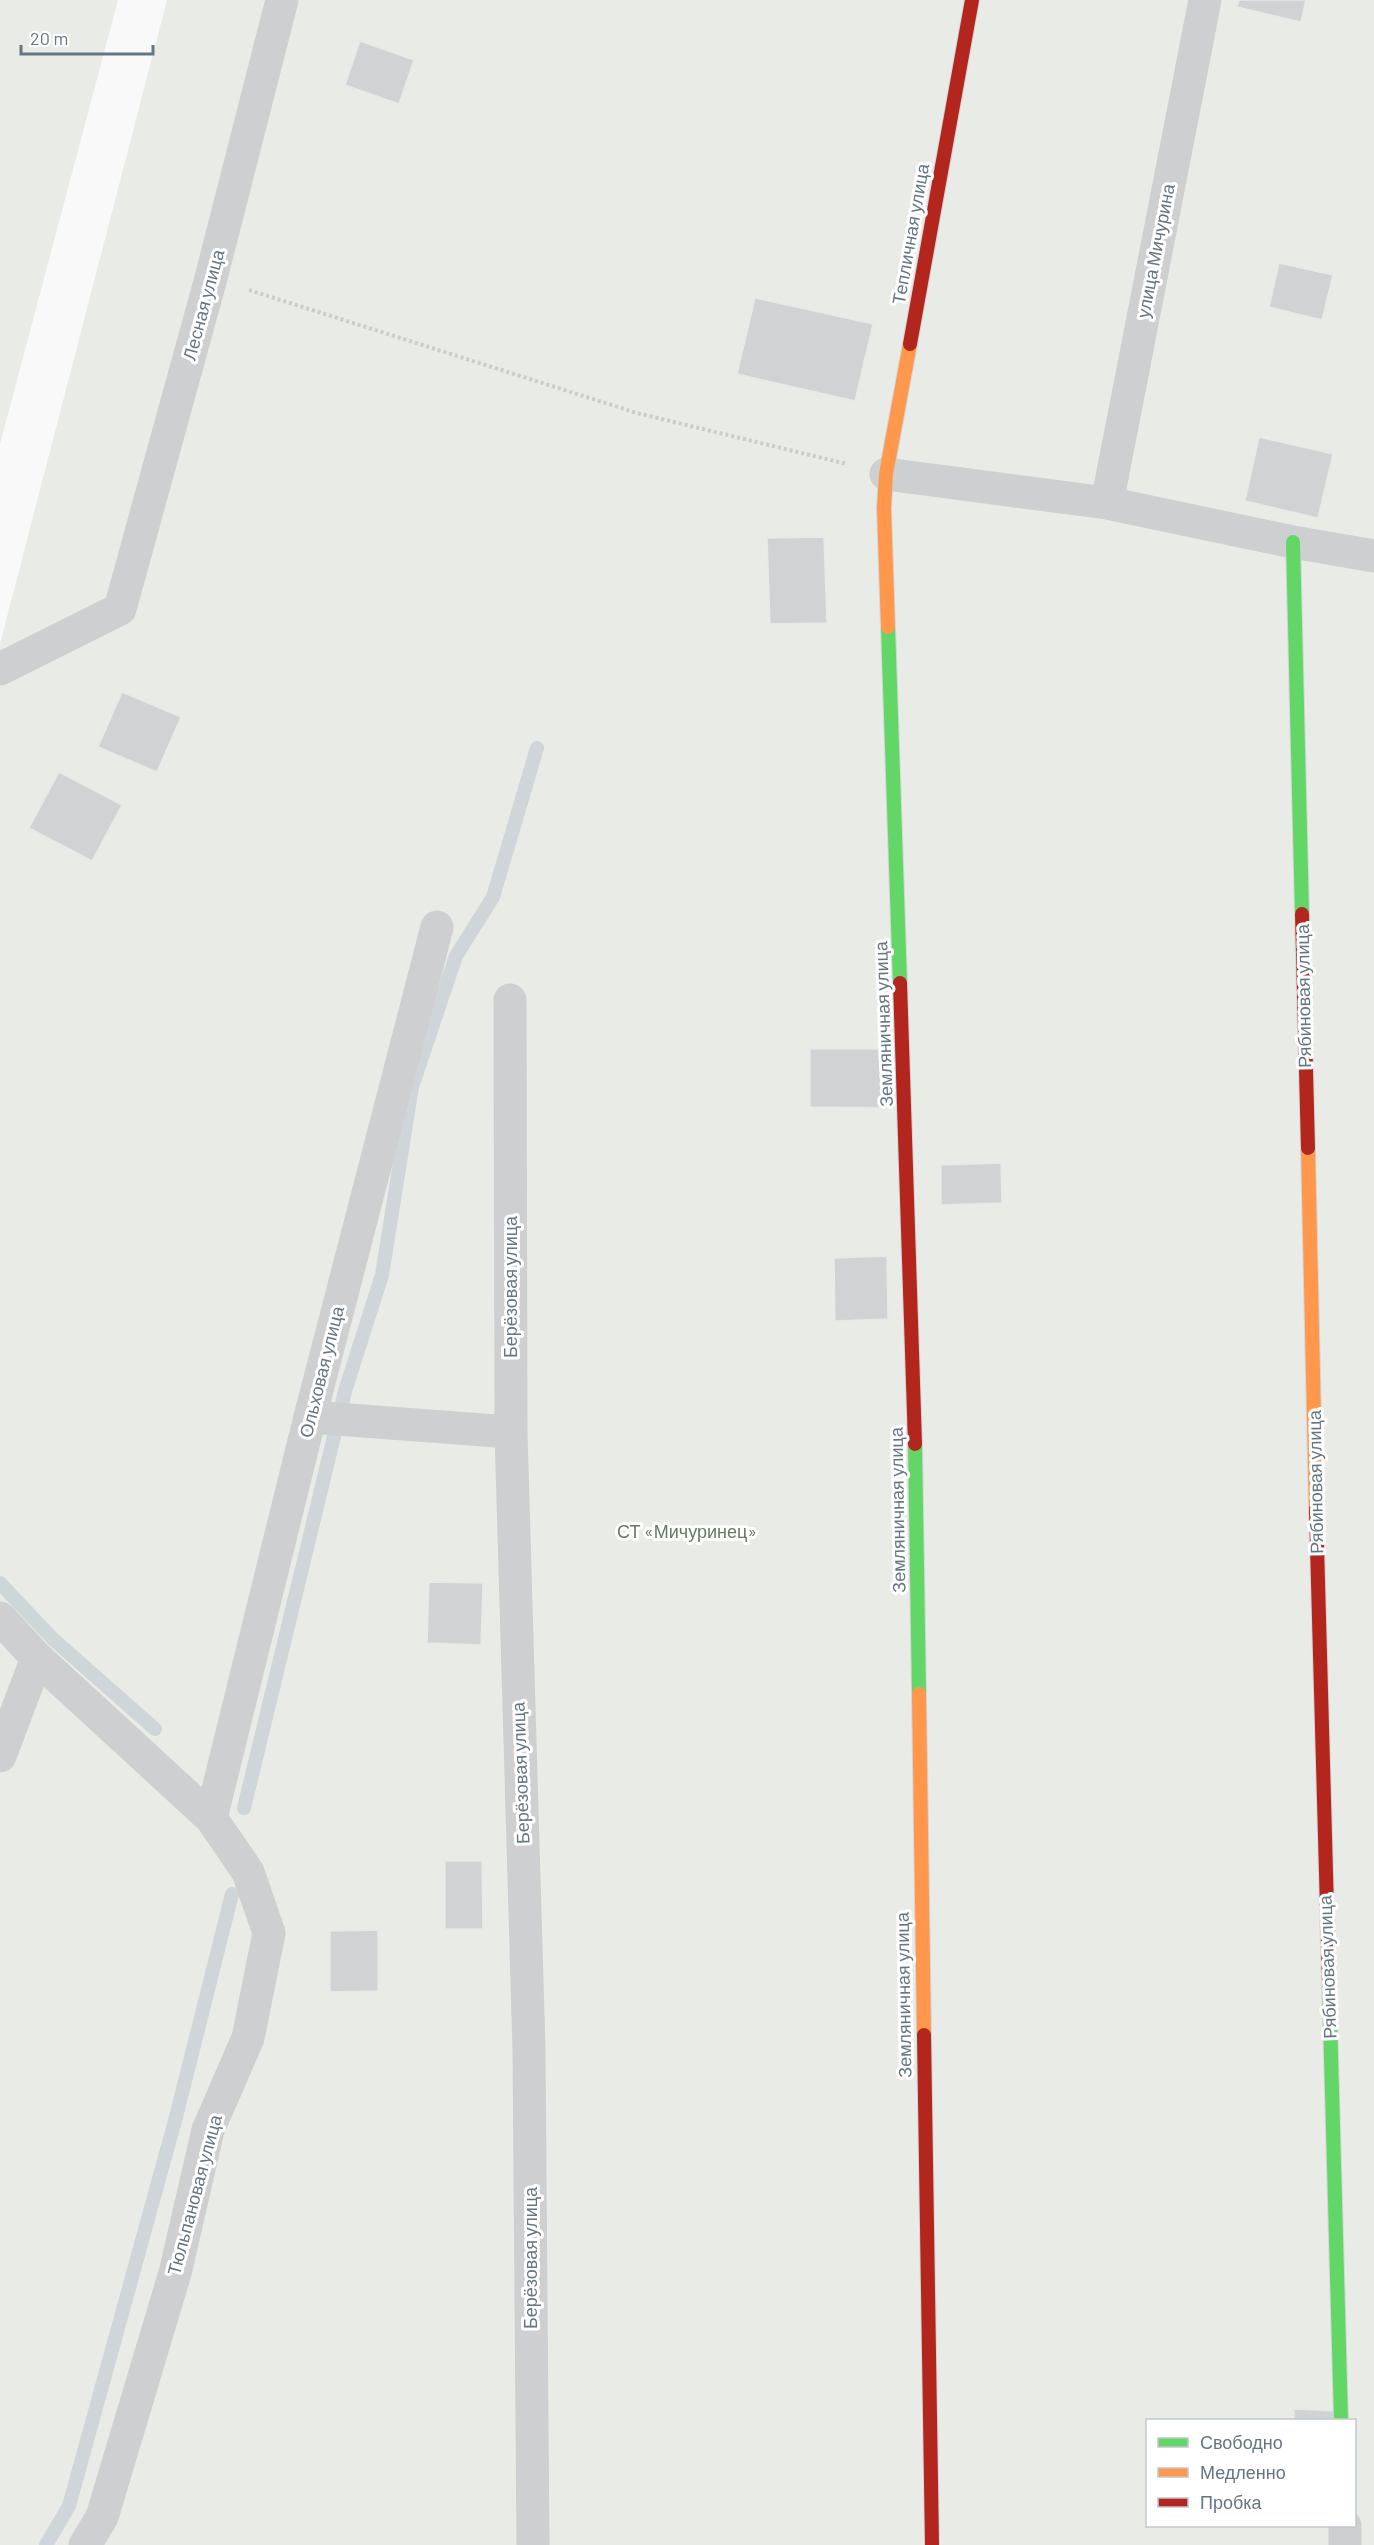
<svg xmlns="http://www.w3.org/2000/svg" width="1374" height="2545" viewBox="0 0 1374 2545" font-family="Barlow,sans-serif">
<style>
.green{fill:#e8ebe6;fill-rule:evenodd}
.lines{fill:none;stroke-linecap:round;stroke-linejoin:round}
.stream{stroke:#ced6d9;stroke-width:14}
.building{fill:#d0d2d3;stroke:#e8e8e8;stroke-width:1.5}
.fast-casing{stroke:#d5d6d7;stroke-width:16}
.slow-casing{stroke:#d5d6d7;stroke-width:16}
.jam-casing{stroke:#d5d6d7;stroke-width:16}
.path{stroke:#cbcccd;stroke-width:4;stroke-dasharray:3 3;stroke-linecap:butt}
.street{stroke:#cecfd0;stroke-width:33}
.fast{stroke:#63d668;stroke-width:14}
.slow{stroke:#ff974d;stroke-width:14}
.jam{stroke:#b3261e;stroke-width:14}
.labels{text-anchor:middle;stroke-width:6;stroke-linejoin:round;paint-order:stroke}
.street-label{font-size:18px;fill:#657683;stroke:#fff}
.park-label{font-size:18px;fill:#687a64;stroke:#fff}
</style>
<rect width="100%" height="100%" fill="#f9f9f9"/>
<path class="green" d="M0 0H118L0 444Z
M167 0H1374V2545H0V644ZM1148 2420H1354V2526H1148Z"/>
<g class="lines">
<path class="stream" d="M0 1583 53 1639 155 1729
M244 1808 345 1391 382 1275 412 1087 456 956 493 897 537 748
M46 2545 69 2506 176 2117 232 1894"/>
</g>
<path class="building" d="M1239 0H1306L1301 22 1237 7Z
M360 41 414 60 399 104 345 85Z
M1279 263 1333 275 1322 320 1269 307Z
M755 298 873 324 855 401 737 374Z
M1259 437 1333 454 1318 518 1245 501Z
M824 537 827 623 770 624 767 538Z
M122 692 181 717 157 772 98 747Z
M59 772 122 805 92 861 29 828Z
M810 1049H883V1108L810 1107Z
M1001 1163 1002 1203 941 1205V1165Z
M887 1256 888 1319 835 1321 834 1258Z
M429 1582 483 1583 481 1645 427 1643Z
M445 1861H482L483 1929H445Z
M378 1930V1991L330 1992V1931Z
M1294 2409 1336 2411V2420H1294Z"/>
<g class="lines">
<defs>
<path id="fast" d="M1293 542 1302 914
M888 627 900 983
M915 1444 919 1694
M1329 1982 1341 2420"/>
<path id="slow" d="M888 627 884 508 886 474 910 344
M1308 1148 1316 1509
M919 1694 924 2035"/>
<path id="jam" d="M910 344 972 0
M1302 914 1308 1148
M900 983 915 1444
M1316 1509 1329 1982
M924 2035 932 2545"/>
</defs>
<use href="#fast" class="fast-casing"/>
<use href="#slow" class="slow-casing"/>
<use href="#jam" class="jam-casing"/>
<path class="path" d="M249 290 637 413 847 464"/>
<path class="street" d="M886 474 1107 503 1293 542 1374 556
M1107 503 1205 0
M0 669 120 609 211 278 282 0
M510 1000 511 1432 529 2050 533 2545
M310 1417 511 1432
M0 1618 37 1658 211 1818 248 1872 269 1933 248 2038 208 2130 175 2273 102 2517 85 2545
M0 1756 37 1658
M211 1818 310 1417 437 927
M1345 2526V2545"/>
<use href="#fast" class="fast"/>
<use href="#slow" class="slow"/>
<use href="#jam" class="jam"/>
</g>
<g class="labels">
<g class="street-label">
<text transform="translate(911 234) rotate(-80)" y="6">Тепличная улица</text>
<text transform="translate(1156 251) rotate(-79)" y="6">улица Мичурина</text>
<text transform="translate(204 305) rotate(-75)" y="6">Лесная улица</text>
<text transform="translate(1304 996) rotate(-91)" y="6">Рябиновая улица</text>
<text transform="translate(884 1024) rotate(-92)" y="6">Земляничная улица</text>
<text transform="translate(511 1287) rotate(-90)" y="6">Берёзовая улица</text>
<text transform="translate(322 1372) rotate(-76)" y="6">Ольховая улица</text>
<text transform="translate(1316 1482) rotate(-91)" y="6">Рябиновая улица</text>
<text transform="translate(898 1510) rotate(-91)" y="6">Земляничная улица</text>
<text transform="translate(521 1773) rotate(-92)" y="6">Берёзовая улица</text>
<text transform="translate(1328 1967) rotate(-92)" y="6">Рябиновая улица</text>
<text transform="translate(904 1995) rotate(-91)" y="6">Земляничная улица</text>
<text transform="translate(195 2195) rotate(-75)" y="6">Тюльпановая улица</text>
<text transform="translate(531 2258) rotate(-90)" y="6">Берёзовая улица</text>
</g>
<g class="park-label">
<text x="687" y="1538">СТ «Мичуринец»</text>
</g>
</g>
<rect x="1146" y="2419" width="210" height="108" fill="#ffffff" stroke="#c1c8cd" stroke-width="1.5"/>
<rect x="1158" y="2438" width="30" height="9" fill="#63d668" stroke="#c1c8cd" stroke-width="1.5"/>
<text x="1200" y="2449" font-size="18" fill="#657683">Свободно</text>
<rect x="1158" y="2468" width="30" height="9" fill="#ff974d" stroke="#c1c8cd" stroke-width="1.5"/>
<text x="1200" y="2479" font-size="18" fill="#657683">Медленно</text>
<rect x="1158" y="2498" width="30" height="9" fill="#b3261e" stroke="#c1c8cd" stroke-width="1.5"/>
<text x="1200" y="2509" font-size="18" fill="#657683">Пробка</text>
<path d="M21 45v9h132v-9" fill="none" stroke="#657683" stroke-width="3"/>
<text x="30" y="45" font-size="18" fill="#657683" stroke="#ffffff" stroke-width="4.5" paint-order="stroke">20 m</text>
</svg>
